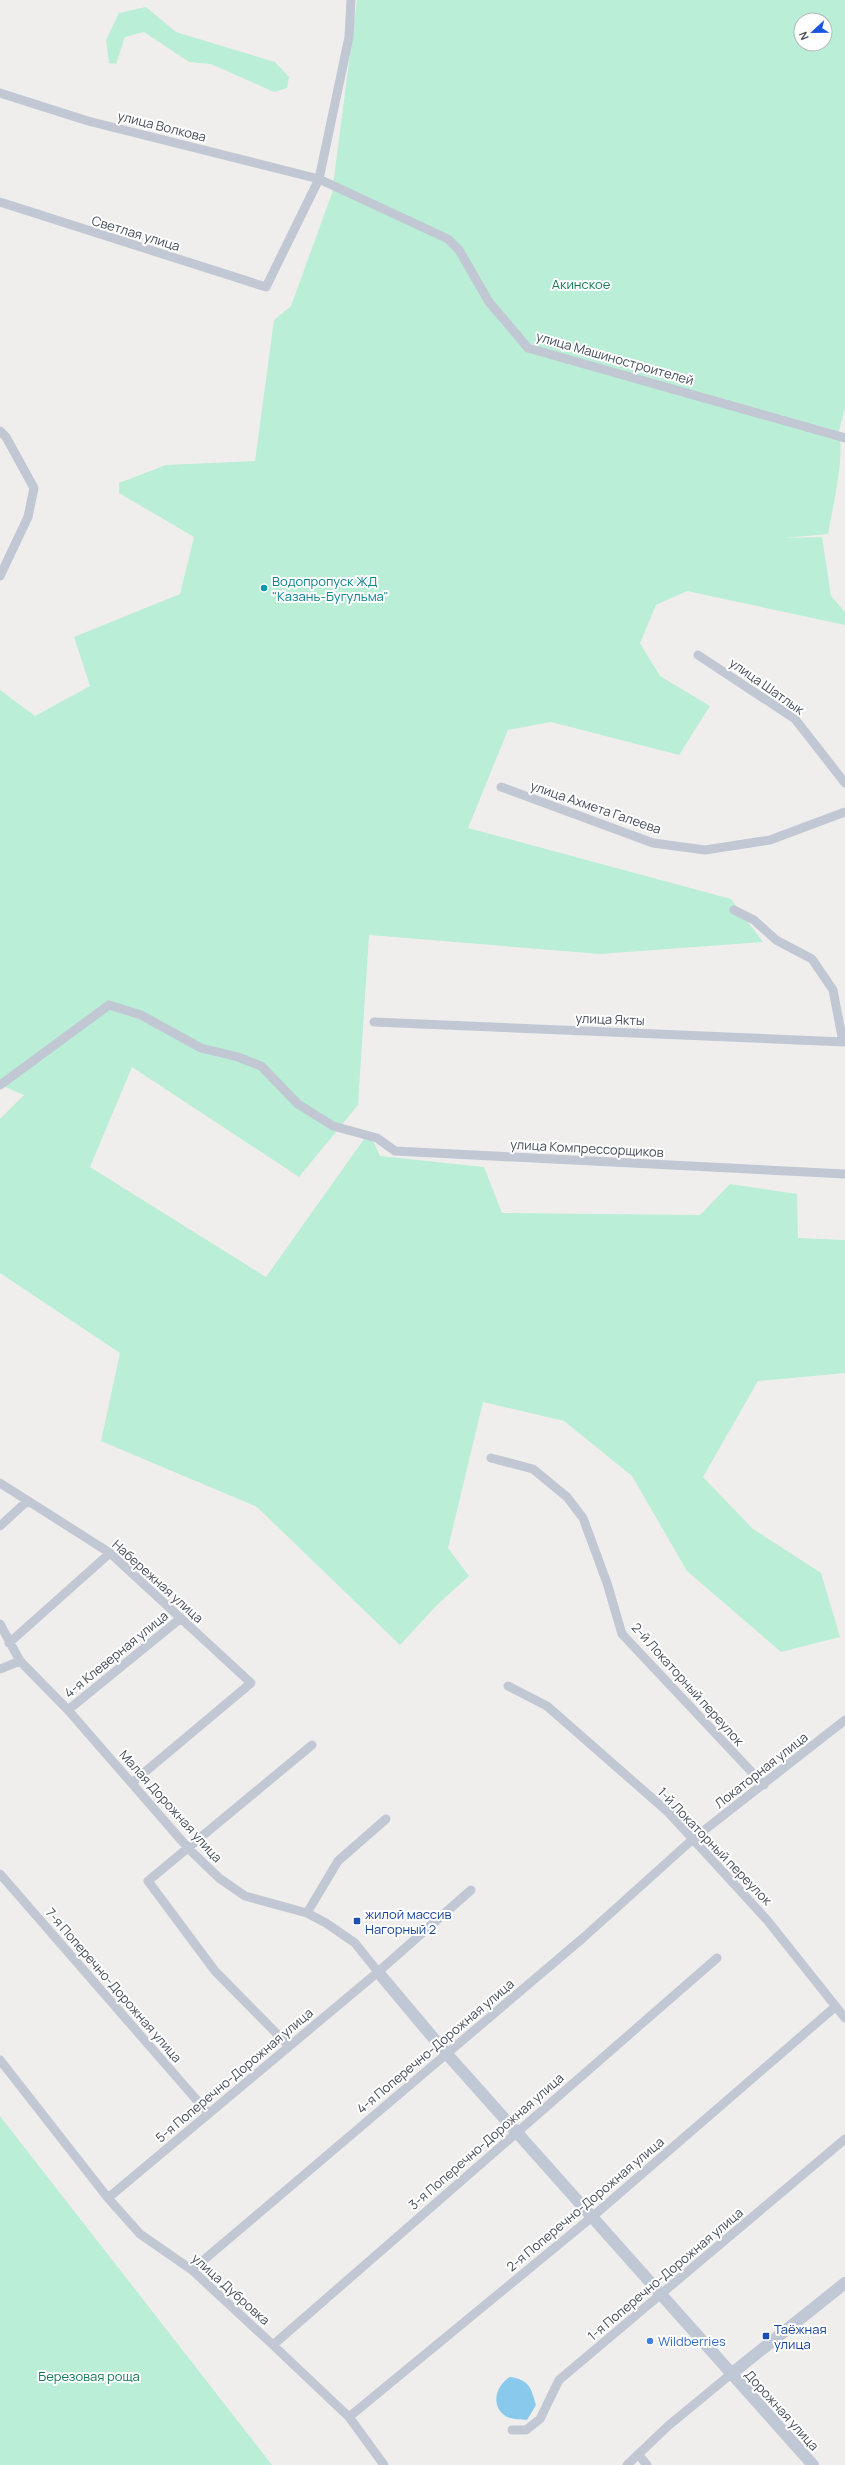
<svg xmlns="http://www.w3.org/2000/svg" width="845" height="2465" viewBox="0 0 845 2465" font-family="Manrope,sans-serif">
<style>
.green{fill:#bbeed6;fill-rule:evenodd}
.water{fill:#89c9eb}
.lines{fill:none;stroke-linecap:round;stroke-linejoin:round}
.street{stroke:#c1c8d3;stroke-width:9}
.secondary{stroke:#c0c8d6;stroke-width:12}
.culture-dot{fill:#0f9aa8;stroke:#fff;stroke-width:1.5}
.transit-dot{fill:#1a4fb4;stroke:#fff;stroke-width:1.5}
.shop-dot{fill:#3f7fe0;stroke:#fff;stroke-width:1.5}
.labels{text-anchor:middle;stroke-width:4;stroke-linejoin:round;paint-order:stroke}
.street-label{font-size:13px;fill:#464e5b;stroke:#fff}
.park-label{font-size:13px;fill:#177b56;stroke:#fff}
.culture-label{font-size:13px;fill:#0d838f;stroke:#fff;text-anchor:start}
.transit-label{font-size:13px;fill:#164399;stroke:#fff;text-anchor:start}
.shop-label{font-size:13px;fill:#366cbe;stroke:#fff;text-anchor:start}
</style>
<rect width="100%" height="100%" fill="#f0eeed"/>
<path class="green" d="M357 0H845V407L839 431C845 457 833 505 828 534L786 538 822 537 831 596 845 612V625L687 591 656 605 640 643 660 676 710 706 679 755 551 722 508 730 468 828 731 899 763 942 600 954 369 935 358 1105 299 1177 132 1067 90 1167 266 1277 369 1132 380 1156 484 1167 502 1213 700 1215 730 1184 797 1194 798 1238 845 1240V1373L758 1381 703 1477 753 1529 821 1573 840 1637 781 1652 687 1571 632 1476 564 1421 483 1402 448 1548 469 1576 437 1605 400 1645 257 1507 101 1441 120 1353 0 1273V1119L24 1095 0 1085V690L35 716 90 686 74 637 180 594 194 537 119 493V483L166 465 255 461 274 320 291 306 332 193ZM801 20H825V44H801Z
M146 7 176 32 275 62 289 77 287 88 274 92 211 64 189 62 144 32 125 37 116 64 109 63 106 40 119 13Z
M0 2116 244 2429 272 2465H0Z"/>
<path class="water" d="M510 2377C530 2380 531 2388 536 2405L527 2420C519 2419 509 2420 503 2414 490 2402 498 2384 510 2377Z"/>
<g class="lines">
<path class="street" d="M0 93 88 121 319 179 448 239 459 250 489 302 528 348 845 438
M0 202 266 287 319 179 349 37 351 0
M0 431 6 437 34 488 28 517 0 576
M698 655 795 719 845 783
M501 787 653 843 705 850 770 840 845 812
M734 910 754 920 776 940 812 959 833 990 843 1042
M374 1022 845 1042
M0 1085 109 1005 141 1015 201 1048 238 1057 261 1066 298 1104 333 1126 377 1138 395 1151 845 1174
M491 1458 533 1469 567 1497 583 1518 607 1583 622 1634 764 1785
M0 1483 110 1553 251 1683 133 1782
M0 1526 26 1502
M0 1624 20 1661 68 1710 188 1848 219 1878 245 1896 307 1913 326 1923 355 1943 378 1972
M9 1643 110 1553
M0 1669 20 1661
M508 1686 547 1706 668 1812 767 1920 845 2018
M68 1710 181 1618
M0 1874 208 2113
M307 1913 338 1861 386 1819
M288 2045 215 1971 148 1881 312 1745
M0 2060 108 2198 140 2234 192 2270 273 2345 349 2417 384 2465
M108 2198 378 1972 471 1890
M192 2270 583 1938 693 1839 845 1720
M273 2345 717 1958
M349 2417 592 2217 835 2007
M512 2430H526L540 2419 559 2380 845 2139
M639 2455 647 2465
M627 2465 668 2426 731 2374"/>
<path class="secondary" d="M378 1972 446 2053 813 2465
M731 2374 845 2283"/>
</g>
<circle class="culture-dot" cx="264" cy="588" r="4"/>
<g class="transit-dot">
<rect x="353" y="1917" width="8" height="8" rx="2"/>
<rect x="762" y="2332" width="8" height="8" rx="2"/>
</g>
<circle class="shop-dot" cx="650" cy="2341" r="4"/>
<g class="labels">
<g class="street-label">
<text transform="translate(162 126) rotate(14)" y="5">улица Волкова</text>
<text transform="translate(136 233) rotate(17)" y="5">Светлая улица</text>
<text transform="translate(615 358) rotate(16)" y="5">улица Машиностроителей</text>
<text transform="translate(767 686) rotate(35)" y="5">улица Шатлык</text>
<text transform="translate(596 807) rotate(19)" y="5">улица Ахмета Галеева</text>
<text transform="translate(610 1019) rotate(2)" y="5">улица Якты</text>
<text transform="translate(587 1148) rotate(3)" y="5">улица Компрессорщиков</text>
<text transform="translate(158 1581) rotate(42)" y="5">Набережная улица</text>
<text transform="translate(116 1654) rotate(-39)" y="5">4-я Клеверная улица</text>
<text transform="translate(688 1684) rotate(48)" y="5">2-й Локаторный переулок</text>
<text transform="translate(761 1770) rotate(-38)" y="5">Локаторная улица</text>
<text transform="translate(171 1806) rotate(48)" y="5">Малая Дорожная улица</text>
<text transform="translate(715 1846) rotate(46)" y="5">1-й Локаторный переулок</text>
<text transform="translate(114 1985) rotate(49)" y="5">7-я Поперечно-Дорожная улица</text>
<text transform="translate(435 2046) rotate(-40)" y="5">4-я Поперечно-Дорожная улица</text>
<text transform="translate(234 2075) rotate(-40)" y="5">5-я Поперечно-Дорожная улица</text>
<text transform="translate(486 2141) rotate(-41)" y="5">3-я Поперечно-Дорожная улица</text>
<text transform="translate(585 2204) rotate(-40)" y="5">2-я Поперечно-Дорожная улица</text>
<text transform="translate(665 2274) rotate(-40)" y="5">1-я Поперечно-Дорожная улица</text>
<text transform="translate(231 2289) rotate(42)" y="5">улица Дубровка</text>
<text transform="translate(782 2410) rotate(48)" y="5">Дорожная улица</text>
</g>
<g class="park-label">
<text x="581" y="289">Акинское</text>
<text x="89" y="2381">Березовая роща</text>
</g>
<g class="culture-label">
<text x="272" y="586">Водопропуск ЖД<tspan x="272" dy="15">"Казань-Бугульма"</tspan></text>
</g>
<g class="transit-label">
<text x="365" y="1919">жилой массив<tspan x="365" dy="15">Нагорный 2</tspan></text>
<text x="774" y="2334">Таёжная<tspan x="774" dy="15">улица</tspan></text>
</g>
<g class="shop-label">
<text x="658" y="2346">Wildberries</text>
</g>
</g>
<g transform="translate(813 32) rotate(248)"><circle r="19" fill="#ffffff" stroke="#b5b8bd"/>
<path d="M0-3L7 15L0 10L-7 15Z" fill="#1a55dd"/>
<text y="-6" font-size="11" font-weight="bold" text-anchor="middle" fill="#464e5b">N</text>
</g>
</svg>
